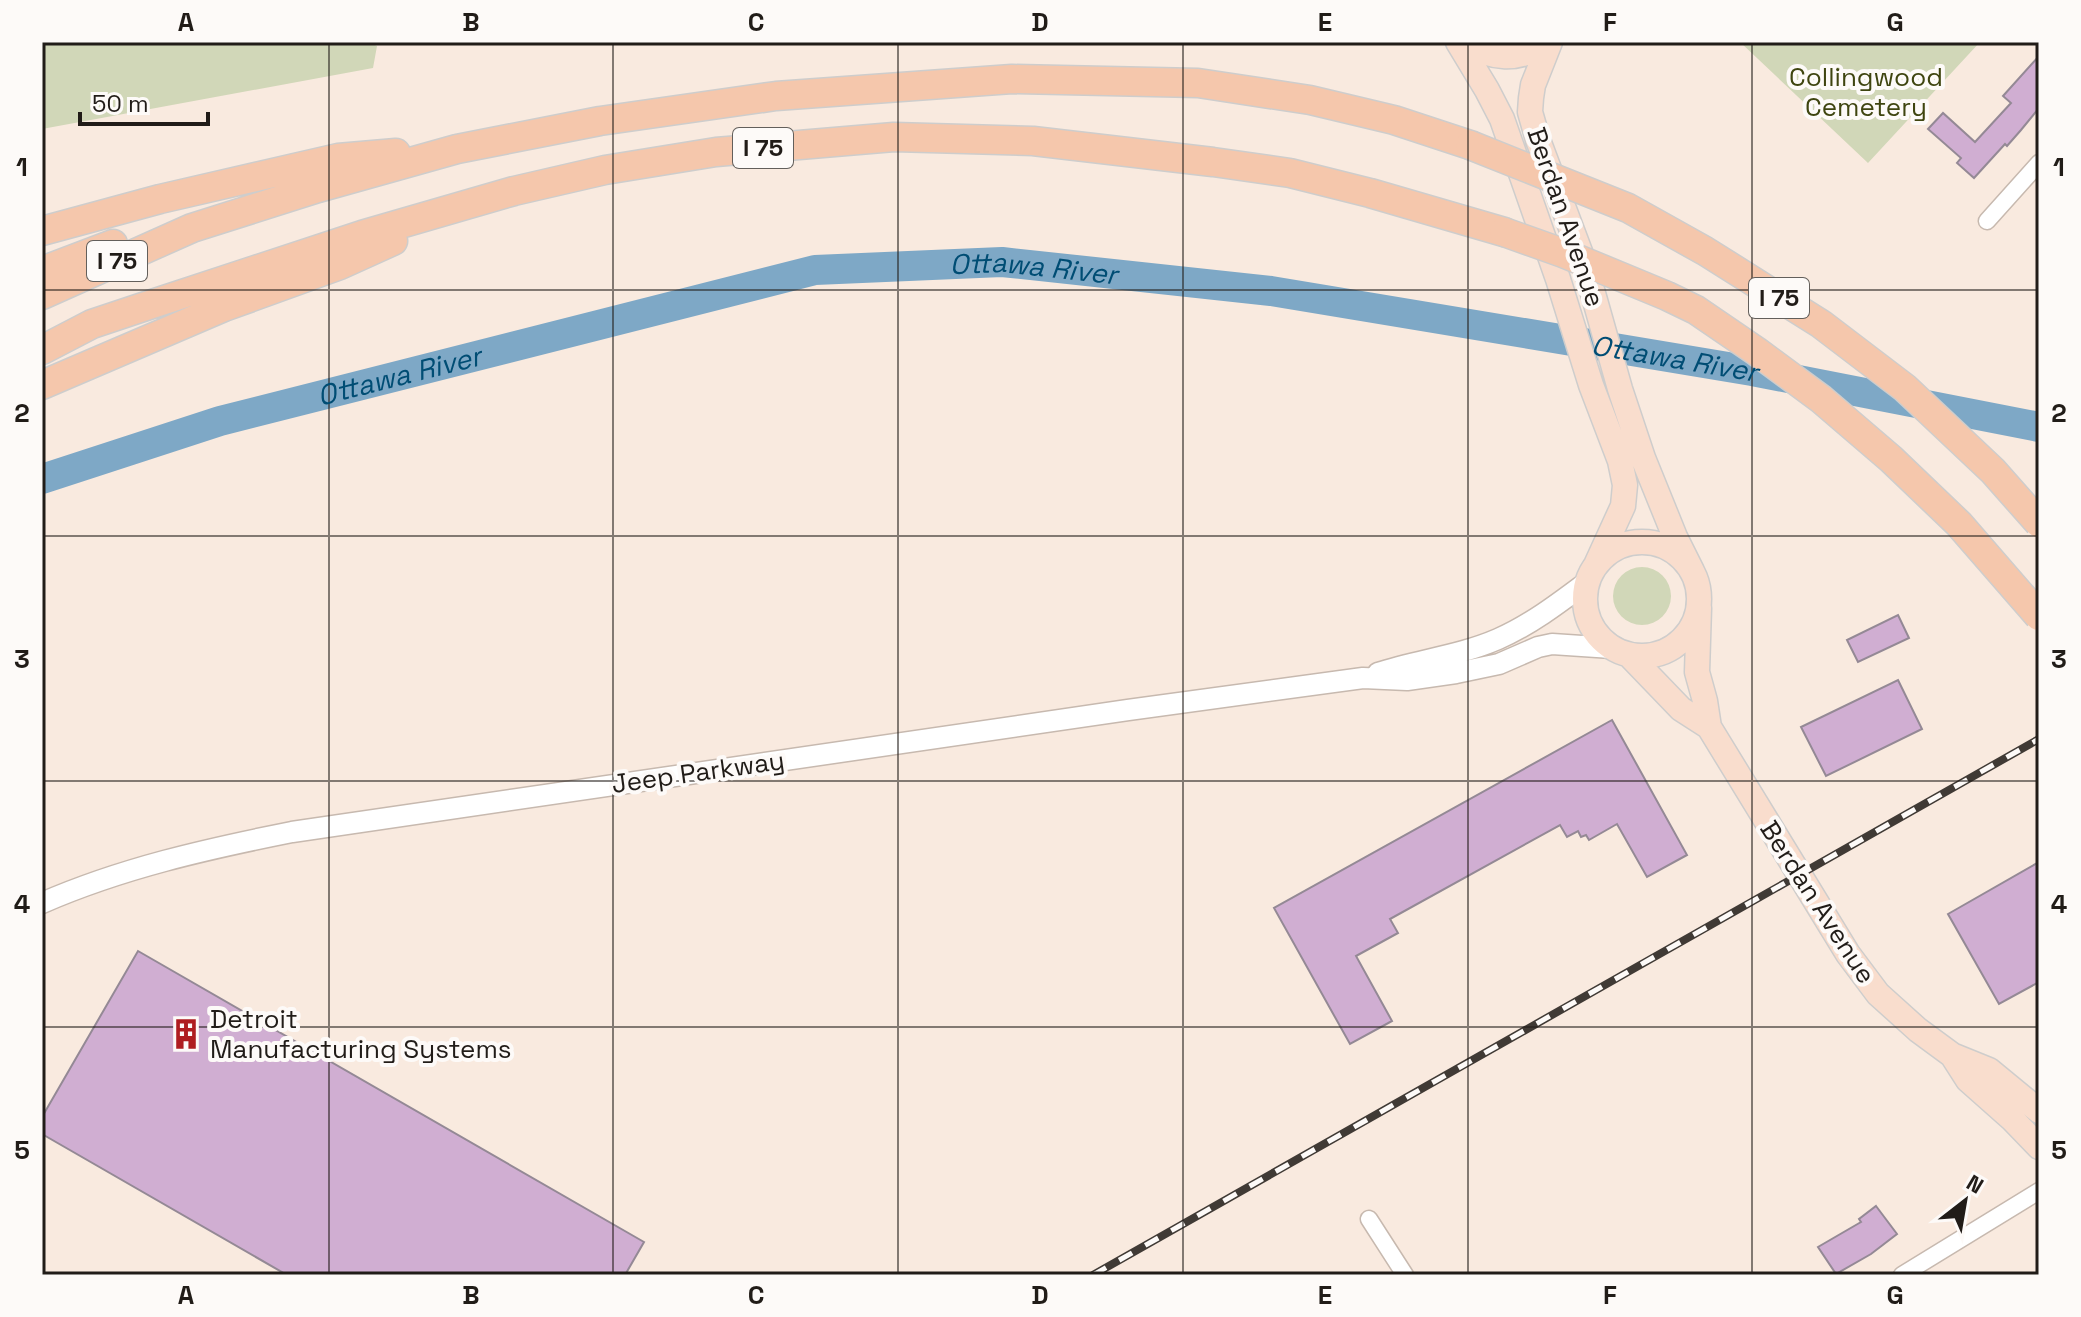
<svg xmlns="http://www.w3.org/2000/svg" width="2081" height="1317" viewBox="0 0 2081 1317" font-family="'Space Grotesk',sans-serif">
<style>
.green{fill:#d1d7b8}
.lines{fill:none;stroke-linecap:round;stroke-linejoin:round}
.river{stroke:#7ea8c6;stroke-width:30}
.building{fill:#d0aed2;stroke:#948995;stroke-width:2}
.minor-casing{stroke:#c7b9af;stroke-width:19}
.tertiary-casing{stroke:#c7b9af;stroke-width:23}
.primary-casing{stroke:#cecdcc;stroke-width:27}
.motorway-casing{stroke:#cecdcc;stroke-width:31}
.minor{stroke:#fff;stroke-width:16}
.tertiary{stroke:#fff;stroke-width:20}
.primary{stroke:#f9ddcd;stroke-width:24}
.motorway{stroke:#f5c7ac;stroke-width:28}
.rail-casing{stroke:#403a35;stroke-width:8}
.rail{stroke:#fdfaf8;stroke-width:5;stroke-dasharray:15;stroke-linecap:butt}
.motorway-bridge-casing{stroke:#cecdcc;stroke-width:31;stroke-linecap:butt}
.motorway-bridge{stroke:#f5c7ac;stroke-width:28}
.grid{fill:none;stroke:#211c18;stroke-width:2;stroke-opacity:0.55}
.labels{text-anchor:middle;stroke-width:8;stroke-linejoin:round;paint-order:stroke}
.shield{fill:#fdfaf8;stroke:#635f5b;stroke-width:2}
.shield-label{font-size:24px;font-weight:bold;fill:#211c18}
.park-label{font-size:26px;fill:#3f4510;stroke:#fdfaf8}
.street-label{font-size:26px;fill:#211c18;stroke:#fdfaf8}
.poi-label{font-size:26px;fill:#211c18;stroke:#fdfaf8;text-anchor:start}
.water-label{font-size:28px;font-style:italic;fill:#004d74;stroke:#fdfaf8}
.neatline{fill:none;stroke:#211c18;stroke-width:3}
.grid-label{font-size:26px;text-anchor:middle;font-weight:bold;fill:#211c18}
</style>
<rect width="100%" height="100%" fill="#f9eadf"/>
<path class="green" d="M42 42H369L377 46 373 68 42 129Z
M1740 42H1980L1868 163Z
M1613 596a29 29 0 1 1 58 0a29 29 0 1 1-58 0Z"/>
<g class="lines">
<path class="river" id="s1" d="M42 479 220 421 815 270 1002 262 1271 291 1752 371 2039 427"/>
</g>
<path class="building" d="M2039 56V108L2021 130 2007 146 2005 144 1974 178 1957 163 1961 158 1928 129 1943 113 1975 142 2011 103 2003 96Z
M1898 615 1909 638 1858 662 1847 640Z
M1898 680 1922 729 1826 776 1801 727Z
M1612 720 1687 855 1647 877 1617 824 1589 840 1586 835 1581 837 1578 831 1567 837 1560 825 1390 919 1398 933 1356 956 1392 1021 1350 1044 1274 908Z
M2039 862V982L1999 1004 1948 914Z
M138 951 644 1242 625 1275H287L42 1134V1117Z
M1876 1206 1897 1234 1871 1254 1836 1274 1818 1247 1861 1222 1859 1219Z"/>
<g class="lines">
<defs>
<path id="minor" d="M1987 221 2039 163
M1369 1219 1405 1275
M1902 1275 2039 1191"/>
<path id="tertiary" d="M1378 673C1417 660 1459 656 1498 639 1530 625 1559 603 1587 582
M42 903C122 868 207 849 292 832L1128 710 1363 678 1407 680 1456 673 1499 664 1538 647 1552 644 1612 648"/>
<path id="primary" d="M1458 42 1487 90 1502 119 1558 279 1591 385 1620 461 1625 485 1623 506 1596 565
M1464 42C1490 59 1520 63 1544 42
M1550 42 1533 85 1531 98 1530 112 1538 140 1585 265 1620 389 1643 458 1675 537 1692 571
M1585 599a57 57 0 1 1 114 0a57 57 0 1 1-114 0Z
M1699 608 1697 672 1705 701 1709 727 1848 954 1878 994 1918 1030 1952 1055 1989 1070 2039 1111
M1629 655 1681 709 1709 727
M1952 1055 1968 1080 2012 1119 2039 1147"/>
<path id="motorway" d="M42 231 160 199 338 158 396 153
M42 271 113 244
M42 295 192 228 318 188 457 149 600 121 776 96 1012 79 1198 83 1310 100 1394 120 1470 145
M42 350 92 324 140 308 362 235 514 191 605 170 716 152 894 137 1033 141 1213 162 1290 173 1370 193 1504 232
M42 385 224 307 340 265 393 241"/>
</defs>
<use href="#minor" class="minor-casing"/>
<use href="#tertiary" class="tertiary-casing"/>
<use href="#primary" class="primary-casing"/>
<use href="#motorway" class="motorway-casing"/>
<use href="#minor" class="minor"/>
<use href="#tertiary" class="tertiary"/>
<use href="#primary" class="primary"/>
<use href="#motorway" class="motorway"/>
<defs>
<path id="rail" d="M1093 1275 2039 739"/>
</defs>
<use href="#rail" class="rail-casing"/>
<use href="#rail" class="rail"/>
<defs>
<path id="motorway-bridge" d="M1470 145 1628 208 1705 251 1821 324 1905 388 1993 471 2039 523
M1504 232 1563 253 1667 296 1696 310 1756 351 1821 399 1891 459 1959 524 2039 616"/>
</defs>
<use href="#motorway-bridge" class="motorway-bridge-casing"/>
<use href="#motorway-bridge" class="motorway-bridge"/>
</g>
<path class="grid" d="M329 42V1275M613 42V1275M898 42V1275M1183 42V1275M1468 42V1275M1752 42V1275M42 290H2039M42 536H2039M42 781H2039M42 1027H2039"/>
<defs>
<symbol id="building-bare" viewBox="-9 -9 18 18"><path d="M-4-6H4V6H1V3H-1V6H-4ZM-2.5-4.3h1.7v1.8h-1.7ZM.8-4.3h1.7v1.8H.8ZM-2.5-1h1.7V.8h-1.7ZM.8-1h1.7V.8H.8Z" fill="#af1d20" stroke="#fdfaf8" stroke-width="2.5" paint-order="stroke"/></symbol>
</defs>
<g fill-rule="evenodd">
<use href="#building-bare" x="164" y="1012" width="44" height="44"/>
</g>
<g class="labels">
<g class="shield">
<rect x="733" y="128" width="60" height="40" rx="6"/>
<rect x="87" y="241" width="60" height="40" rx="6"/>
<rect x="1749" y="278" width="60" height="40" rx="6"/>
</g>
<g class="shield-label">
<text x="763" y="156">I 75</text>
<text x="117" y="269">I 75</text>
<text x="1779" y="306">I 75</text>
</g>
<g class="park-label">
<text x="1866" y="86">Collingwood<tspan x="1866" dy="30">Cemetery</tspan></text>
</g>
<g class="street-label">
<text transform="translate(1566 217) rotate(71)" y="9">Berdan Avenue</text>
<text transform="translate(698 772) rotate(-8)" y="9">Jeep Parkway</text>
<text transform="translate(1818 902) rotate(57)" y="9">Berdan Avenue</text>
</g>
<g class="poi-label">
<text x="210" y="1028">Detroit<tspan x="210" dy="30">Manufacturing Systems</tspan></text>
</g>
<g class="water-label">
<text dy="10" stroke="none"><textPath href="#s1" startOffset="1020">Ottawa River</textPath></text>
<text dy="10" stroke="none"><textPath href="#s1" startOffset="1668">Ottawa River</textPath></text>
<text dy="10" stroke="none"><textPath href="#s1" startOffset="372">Ottawa River</textPath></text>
</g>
</g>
<rect width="2081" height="1317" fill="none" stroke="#fdfaf8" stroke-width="88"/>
<g transform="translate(1965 1201) rotate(31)" stroke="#fdfaf8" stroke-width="6" paint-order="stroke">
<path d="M0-6L14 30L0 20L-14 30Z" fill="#211c18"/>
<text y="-12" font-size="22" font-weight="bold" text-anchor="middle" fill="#211c18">N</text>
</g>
<path d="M80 112v12h128v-12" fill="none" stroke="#211c18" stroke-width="4"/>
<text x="92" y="112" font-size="24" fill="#211c18" stroke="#fdfaf8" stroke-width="6" paint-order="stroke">50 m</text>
<rect x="44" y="44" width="1993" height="1229" class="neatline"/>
<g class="grid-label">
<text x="186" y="31">A</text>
<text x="471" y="31">B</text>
<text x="756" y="31">C</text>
<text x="1040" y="31">D</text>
<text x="1325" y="31">E</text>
<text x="1610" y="31">F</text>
<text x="1895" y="31">G</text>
<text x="22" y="176">1</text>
<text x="2059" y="176">1</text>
<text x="22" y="422">2</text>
<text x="2059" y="422">2</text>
<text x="22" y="668">3</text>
<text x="2059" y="668">3</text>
<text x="22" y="913">4</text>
<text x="2059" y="913">4</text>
<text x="22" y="1159">5</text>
<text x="2059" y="1159">5</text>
<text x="186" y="1304">A</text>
<text x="471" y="1304">B</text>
<text x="756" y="1304">C</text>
<text x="1040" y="1304">D</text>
<text x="1325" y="1304">E</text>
<text x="1610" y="1304">F</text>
<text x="1895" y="1304">G</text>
</g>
</svg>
